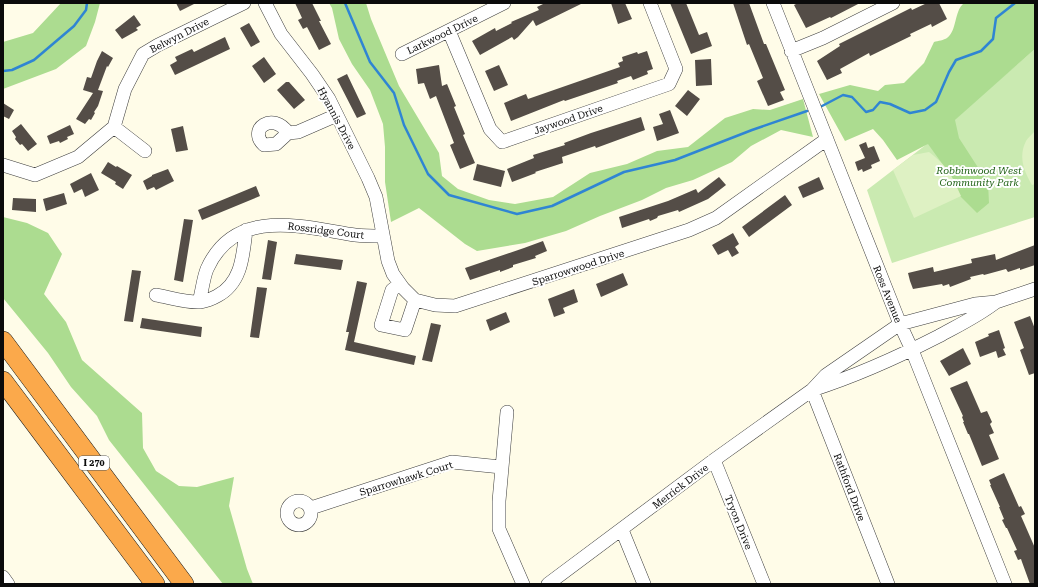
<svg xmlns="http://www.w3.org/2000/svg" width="1038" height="587" viewBox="0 0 1038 587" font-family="'Roboto Serif',serif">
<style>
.green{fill:#caeab1}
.forest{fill:#acdc90}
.pitch{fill:#def1c3}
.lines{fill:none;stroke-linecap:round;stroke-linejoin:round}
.stream{stroke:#2f85d3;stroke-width:2.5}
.building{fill:#544d47}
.minor-casing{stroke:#3e3e3e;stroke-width:14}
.highway-casing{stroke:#1c1c1c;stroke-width:20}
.minor{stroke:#fff;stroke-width:13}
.highway{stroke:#fba94b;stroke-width:19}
.labels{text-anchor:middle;stroke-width:4;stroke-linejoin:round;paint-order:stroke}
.shield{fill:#fff;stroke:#545454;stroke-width:1}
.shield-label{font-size:9px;font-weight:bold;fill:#0b0b0b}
.street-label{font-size:10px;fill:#0b0b0b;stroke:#fff}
.park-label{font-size:10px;font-style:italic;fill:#236419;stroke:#fff}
</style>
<rect width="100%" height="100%" fill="#fffce8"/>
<path class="green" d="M1035 49V217L892 263 867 190 940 134 969 106Z"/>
<path class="forest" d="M61 3H100L95 22 86 46 56 69 3 89V42L33 33Z
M329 3H366L371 19 399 86 439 153 442 176 458 189 489 200 515 204 553 197 590 173 627 164 657 151 688 147 725 118 753 109 770 110 803 99 813 137 781 130 751 146 732 162 693 180 666 188 642 200 600 216 566 231 525 243 477 251 465 244 419 208 391 222 385 182V147L383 124 370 90 352 64 339 39 332 8Z
M964 3H1035V49L955 120 959 138 988 183 989 203 977 213 960 196 951 176 928 144 897 160 883 140 873 129 845 141 819 94 850 85 878 91 885 85 904 83 924 63 934 42C938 41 944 40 947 38 957 31 954 11 964 3Z
M3 217 27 223 48 233 62 254 44 294 66 322 82 360 142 413 143 448 156 471 179 486 197 487 234 477 229 506 247 569 253 584H223L109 440 97 416 71 387 48 353 3 298Z"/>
<path class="pitch" d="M1035 131V184L1032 185C1024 171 1018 157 1026 141 1028 138 1032 134 1035 131Z
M929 152C947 166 952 175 961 196L914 218 893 170 913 155Z"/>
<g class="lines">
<path class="stream" d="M345 3 370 62 394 93 404 125 428 174 449 195 517 214 552 206 624 172 675 160 752 130 807 111
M3 71 12 70 34 60 74 26 86 10 87 3
M822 106 843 95 852 97 866 112 873 110 880 102 890 104 910 113 925 110 936 102 949 72 956 60 981 51 993 39 996 18 1015 3"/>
</g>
<path class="building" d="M176 3H196L180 11Z
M295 3H312L321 21H319L331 44 319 50 307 27 303 29 298 20 302 18Z
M545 3H583L536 26 533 20 518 37 514 40 512 37 480 55 472 41 495 28 496 31 512 23 511 22 539 10 537 7Z
M611 3H625L632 19 618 24Z
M670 3H686L699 35 707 32 712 46 691 54Z
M733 3H749L764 44H766L785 90 780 92 784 100 768 106 757 81 763 78 749 44 747 45Z
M798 3H860L831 18 830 17 806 28 794 5Z
M927 3H939L947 19 932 27 931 24 910 34 911 36 870 56 869 53 840 69 842 73 827 80 817 61 840 46 839 44 911 8 912 10Z
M134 15 141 25 136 28 138 30 122 39 115 30Z
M249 23 260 42 251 47 240 28Z
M225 37 230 49 175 75 170 65 177 61 175 57 192 49 194 52Z
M102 51 113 58 108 67 107 66 98 90 103 91 98 106 94 112 95 113 91 120 89 119 85 124 76 119 93 93 83 90 87 77 91 78 97 61Z
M647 51 653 69 647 71 648 74 633 80 631 76 617 81 618 83 565 101 564 100 511 121 504 103 526 94 528 99 620 67 618 63 623 61 622 57 637 52 638 54Z
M264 57 276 74 264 83 252 66Z
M711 59 712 85 696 86 695 60Z
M439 65 442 86 447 84 456 106 454 107 465 134 463 135 475 163 460 169 450 145 454 143 436 96 430 99 424 83 418 84 416 69Z
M499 65 508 85 494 91 485 71Z
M347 74 366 114 357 118 337 79Z
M286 82H289L305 100 294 109 277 90Z
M688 90 700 99 687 116 675 106Z
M3 103 14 110 9 119 3 116Z
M670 110 679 133 657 141 653 127 663 124 659 114Z
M641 117 645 130 596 148 595 146 562 157 563 163 535 172 536 173 512 182 507 169 534 158 533 155 565 145 564 143 591 133Z
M21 124 37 144 28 151 22 144 20 145 15 139 16 137 12 131Z
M70 125 74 134 67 137 68 139 60 143 59 141 50 144 47 136Z
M183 126 188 150 176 152 171 129Z
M866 142 868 148 874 146 880 161 871 165 872 168 863 172 862 169 858 171 855 162 865 158 859 145Z
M108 162 116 167 117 166 132 175 123 189 115 184 116 182 101 173Z
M477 164 505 171 501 187 473 180Z
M168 169 174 181 156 190 154 187 147 190 143 181 152 176V175Z
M91 173 99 190 85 197 82 189 74 193 70 184Z
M719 177 726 185 708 199 679 212 678 210 658 216 657 218 650 221 649 219 622 228 619 217 668 201 696 189 698 193Z
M819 177 824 189 803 198 798 187Z
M256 186 260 196 202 220 198 210Z
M64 193 67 204 46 211 43 199Z
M785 195 792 205 749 237 742 227Z
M13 198 36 199V212L12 210Z
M184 219 193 220 183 282 174 280Z
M733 233 739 244 735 247 739 253 732 257 728 250 718 255 712 245Z
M268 240 277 242 271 280 262 279Z
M543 241 547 251 535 256 536 258 513 265V267L500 272V270L470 280 465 268 524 248Z
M1035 245V265L1020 270V268L1008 272 1006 269 984 275 983 274 970 277 971 279 950 287 949 284 943 286 942 284 913 289 910 281 908 273 933 267 934 272 972 263 971 259 995 254 996 260Z
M296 254 343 260 341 270 294 264Z
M132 270 141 271 133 322 124 321Z
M623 273 628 285 601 297 596 284Z
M357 281 367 283 354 342 416 356 414 365 345 350 349 332H346Z
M257 287 267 288 259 338 250 337Z
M574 289 578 302 563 308 565 313 554 317 548 299Z
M506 312 510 322 490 331 486 320Z
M1030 316 1035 329V373L1029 375 1020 350 1024 348 1014 322Z
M142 318 202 327 201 337 140 328Z
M431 323 441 325 432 362 422 360Z
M999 330 1005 348 1003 349 1006 355 998 358 996 351 980 357 975 342 989 336 988 334Z
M963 348 971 364 949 376 940 361Z
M967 381 981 413 987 411 992 422 990 424 994 433 989 435 999 459 982 466 969 434H968L963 422H964L962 417 963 416 950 388Z
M1004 473 1019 507 1021 506 1025 514 1021 516 1035 548V584H1030L1022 562 1021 559 1018 560 1014 551 1017 550 1007 528H1006L1002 520 1004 519 999 507H1000L990 485H991L989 480Z"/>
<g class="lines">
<defs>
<path id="minor" d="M265 3 281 34 312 74 329 99 368 178 376 197 388 261 393 274 403 288 415 300 435 305 455 306 689 230 716 218 827 139
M773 3 900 324 912 350 1005 584
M449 31 490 129 502 142 669 84 676 69 650 3
M791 51 823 38 893 3
M402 54 504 3
M114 127 145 151
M288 133 276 144 264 145C247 129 273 111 288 133L298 132 337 115
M3 165 35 175 78 157 114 127 125 89 143 54 158 45 244 3
M400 284 392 290 381 325 405 330 415 300
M156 295C168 297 188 303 200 302 206 301 212 299 217 296 242 283 243 255 246 230
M199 302C202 292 203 279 207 269 235 206 303 227 355 235 364 236 374 236 383 236
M812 390 888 584
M812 390C856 376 898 357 939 336 959 325 978 316 996 302
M507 412 499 501V529L523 584
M714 460 764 584
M287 513a12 12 0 1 1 24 0a12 12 0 1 1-24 0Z
M311 508 452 462 501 467
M622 530 644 584
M3 577 8 584
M548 584 714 460 812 390 826 375 900 324 975 304 996 302 1035 289"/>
<path id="highway" d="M3 341 184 584
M3 381 155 584"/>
</defs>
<use href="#minor" class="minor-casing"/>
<use href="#highway" class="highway-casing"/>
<use href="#minor" class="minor"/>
<use href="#highway" class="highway"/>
</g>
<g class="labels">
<rect class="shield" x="79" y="456" width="30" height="14" rx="3"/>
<g class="shield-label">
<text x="94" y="466">I 270</text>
</g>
<g class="street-label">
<text transform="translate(442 34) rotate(-26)" y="4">Larkwood Drive</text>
<text transform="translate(179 35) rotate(-27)" y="4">Belwyn Drive</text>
<text transform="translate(337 118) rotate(62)" y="4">Hyannis Drive</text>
<text transform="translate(568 119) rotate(-19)" y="4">Jaywood Drive</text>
<text transform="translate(326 230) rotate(7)" y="4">Rossridge Court</text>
<text transform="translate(578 267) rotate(-18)" y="4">Sparrowwood Drive</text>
<text transform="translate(888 294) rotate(68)" y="4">Ross Avenue</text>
<text transform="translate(406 478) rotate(-17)" y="4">Sparrowhawk Court</text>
<text transform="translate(680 486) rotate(-37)" y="4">Merrick Drive</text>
<text transform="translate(850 487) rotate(69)" y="4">Rathford Drive</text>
<text transform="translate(739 522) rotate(68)" y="4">Tryon Drive</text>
</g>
<g class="park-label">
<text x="979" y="174">Robbinwood West<tspan x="979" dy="12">Community Park</tspan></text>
</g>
</g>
<rect width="1038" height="587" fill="none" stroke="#0b0b0b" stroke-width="8"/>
</svg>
